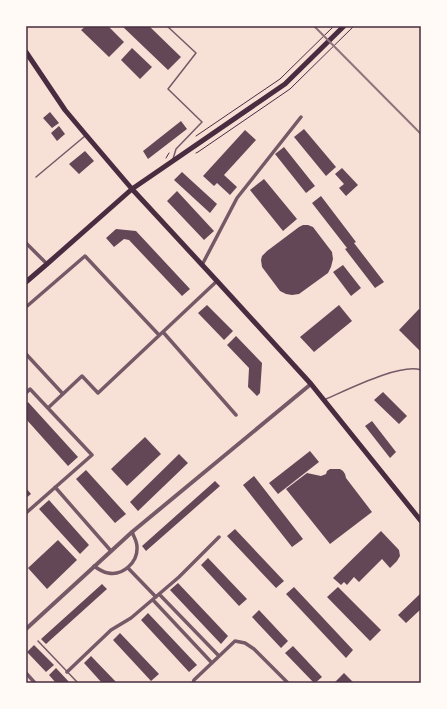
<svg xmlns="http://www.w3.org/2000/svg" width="447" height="709" viewBox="0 0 447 709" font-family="'Work Sans',sans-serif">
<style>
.building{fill:#644757}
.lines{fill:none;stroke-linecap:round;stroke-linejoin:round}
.path{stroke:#4a2c40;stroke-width:1}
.service{stroke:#755966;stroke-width:1.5}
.minor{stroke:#755966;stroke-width:3.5}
.tertiary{stroke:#755966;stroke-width:4}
.secondary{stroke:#4a2c40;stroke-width:5}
.rail{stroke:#8f747c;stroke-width:2}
.neatline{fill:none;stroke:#4a2c40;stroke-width:1.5}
</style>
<rect width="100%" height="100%" fill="#f7e1d7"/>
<path class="building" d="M86 26H108L124 42 109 57 81 30Z
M122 26H149L181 57 168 70Z
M132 48 152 67 140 79 121 60Z
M50 112 59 123 52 128 43 118Z
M181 121 187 129 148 159 143 151Z
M59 126 65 134 57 141 51 133Z
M304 129 336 167 326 176 294 137Z
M245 130 256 140 224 175 237 187 230 195 217 183 214 186 203 176Z
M284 147 315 186 306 193 275 154Z
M85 151 94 161 79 174 69 164Z
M342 168 358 185 346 196 339 188 344 184 335 174Z
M182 172 217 204 210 213 174 180Z
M264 179 297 219 283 231 250 190Z
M177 191 214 231 204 240 167 201Z
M321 196 356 242 354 243 384 282 375 288 345 249 347 248 312 203Z
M303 225H308L313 227 332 252 333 259 331 267 328 273 299 294 292 295 286 294 280 291 262 267 261 260 262 256 267 251 299 227Z
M116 229 136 231 190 289 182 296 129 240 124 239 114 247 106 238Z
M343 265 361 288 351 296 333 272Z
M207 305 233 331 224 340 198 313Z
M339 305 352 321 314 352 300 337Z
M419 309 421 311V352L399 330Z
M236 336 262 363 260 393 257 396 248 387 249 368 227 345Z
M383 392 407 416 399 424 374 400Z
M28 402 78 457 68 466 26 419V404Z
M372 421 396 452 390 458 365 426Z
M145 437 161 454 127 486 111 469Z
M310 451 319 462 278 494 269 483Z
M179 454 188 463 138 511 130 502Z
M330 469H340L343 471 345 474 346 478 372 512 330 544 286 489 307 473 321 476 326 474 327 471Z
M86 470 126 514 115 523 76 479Z
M254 476 303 539 292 547 243 485Z
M215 481 220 486 146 551 142 546Z
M26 488 31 494 26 498Z
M49 500 89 545 80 554 39 509Z
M235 529 284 581 276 588 227 536Z
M381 531 399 550 400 556 397 561 390 568 382 559 359 582 354 577 347 585 344 582 341 585 333 578Z
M58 540 77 560 47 589 28 568Z
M208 558 247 599 239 606 201 565Z
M178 583 228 636 221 644 170 590Z
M102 584 107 589 46 644 41 639Z
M294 587 353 650 346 658 286 594Z
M338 587 381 630 370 641 327 597Z
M421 593V609L406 623 398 615Z
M259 610 288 641 281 648 252 617Z
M148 613 197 665 189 672 141 620Z
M120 633 159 674 151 681 113 640Z
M34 645 54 665 46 672 27 652Z
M293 646 322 677 315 683H314L285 653Z
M91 656 117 683H102L84 663Z
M56 668 70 683H56L49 675Z
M344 673 354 683H334Z"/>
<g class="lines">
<path class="path" d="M196 136 280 79 334 26
M196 153 198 152 290 89 354 26
M166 158 169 153"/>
<path class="service" d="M167 26 196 53 168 89 202 122 176 149 173 159
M36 177 85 136
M326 399C347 390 400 363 421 370
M38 641 78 683"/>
<path class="minor" d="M26 243 47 264
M202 265 237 198 301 117
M26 307 85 256 159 335
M163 332 236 415
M26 354 63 394
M26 393 30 389 92 455 26 513
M48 408 82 376 98 393 217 281
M55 487 111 551
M94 566C98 569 102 572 108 573 123 576 138 562 137 547 137 541 134 537 132 532
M128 568 156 597
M159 594 219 656
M153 600 212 663
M67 672 111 630 131 618 179 577 219 537
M26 673 35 683
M193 683 194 680 235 641 245 643 254 649 288 683"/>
<path class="tertiary" d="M26 629 132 532 311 384"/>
<path class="secondary" d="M26 52 65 110 86 135 132 189 217 281 311 384 421 521
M26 282 47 264 132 189 285 84 344 26"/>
<path class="rail" d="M314 26 421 134"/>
</g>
<rect width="447" height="709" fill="none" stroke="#fffaf5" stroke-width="54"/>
<rect x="27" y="27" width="393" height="655" class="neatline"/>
</svg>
